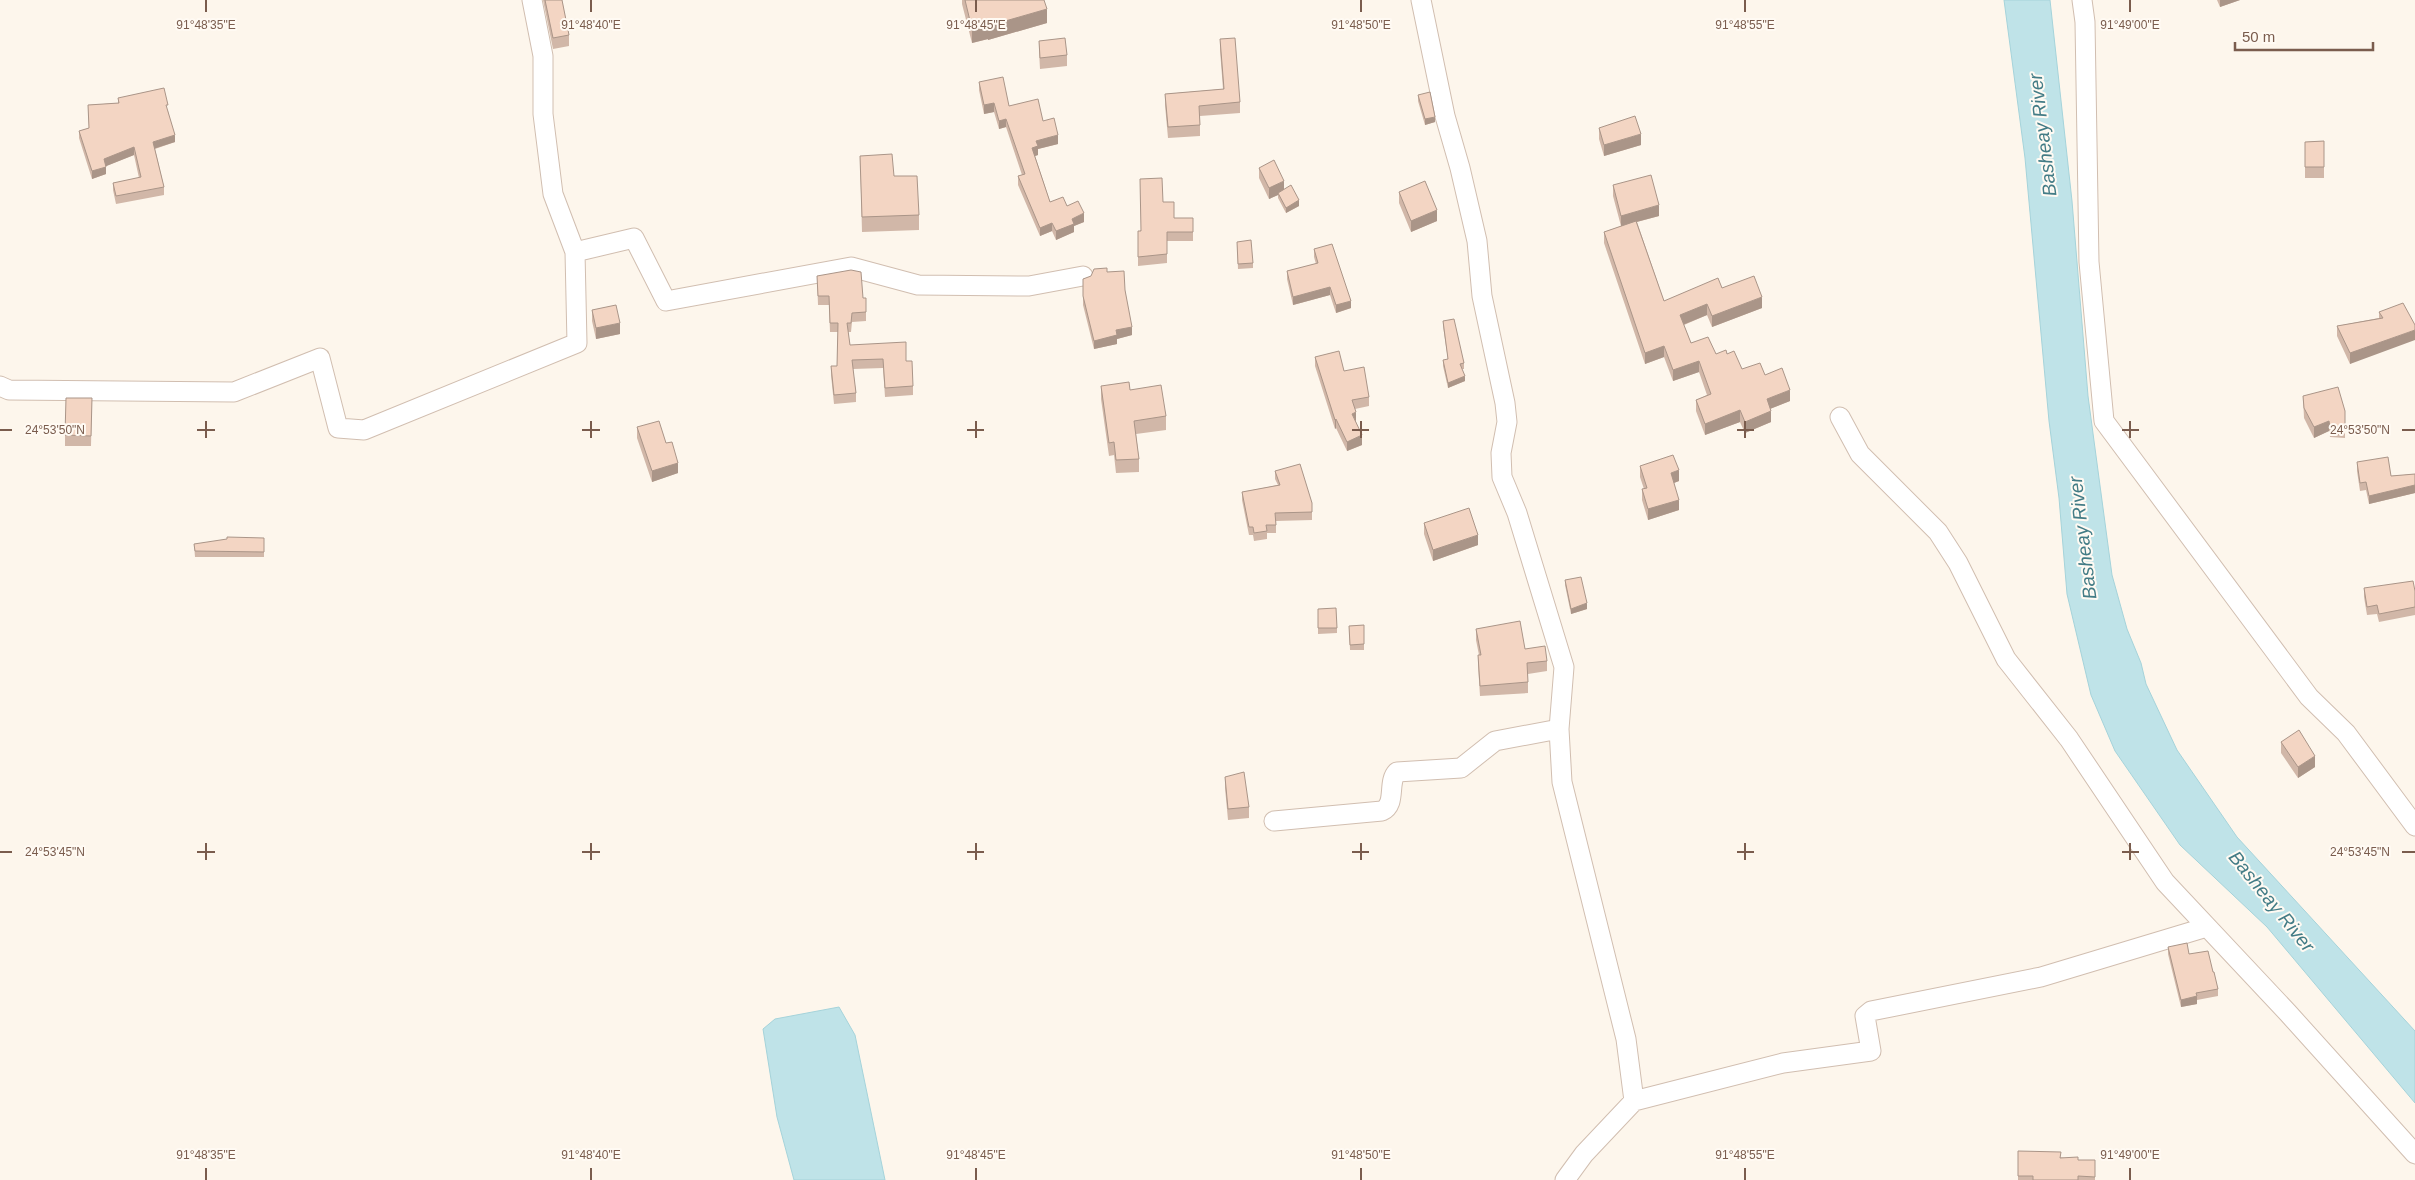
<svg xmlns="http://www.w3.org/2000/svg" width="2415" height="1180" viewBox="0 0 2415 1180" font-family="Helvetica,sans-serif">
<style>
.water{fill:#bfe3e8;stroke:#a5d3da}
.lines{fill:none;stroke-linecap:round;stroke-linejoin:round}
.minor-casing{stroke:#d1beb0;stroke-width:21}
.minor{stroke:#fff;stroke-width:19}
.wall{fill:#d1b7a8}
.shaded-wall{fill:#aa9588}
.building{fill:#f3d5c3;stroke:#aa9588}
.ticks{fill:none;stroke:#7a5c4d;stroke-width:2}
.labels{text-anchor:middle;stroke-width:4;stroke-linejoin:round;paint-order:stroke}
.water-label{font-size:19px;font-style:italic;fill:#437c86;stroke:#fffaf3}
.ticks-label{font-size:12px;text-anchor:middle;fill:#7a5c4d;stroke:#fffaf3;stroke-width:4;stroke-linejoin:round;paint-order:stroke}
</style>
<rect width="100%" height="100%" fill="#fdf6ec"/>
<path class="water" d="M2004 0H2050L2072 201 2088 396 2112 575 2127 629 2141 663 2146 684 2177 750 2237 837 2415 1031V1103L2267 927 2180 845 2115 751 2091 695 2067 594 2059 498 2049 421 2025 158Z
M839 1007 855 1035 885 1180H794L777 1117 763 1029 775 1019Z"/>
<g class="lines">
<defs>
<path id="minor" d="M532 0 543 56V114L553 194 575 252
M1421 0 1445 116 1460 168 1477 241 1482 296 1505 403 1507 422 1501 453 1502 477 1517 513 1564 667 1559 729 1562 782 1626 1039 1634 1101 1783 1063 1871 1051 1865 1016 1871 1011 2041 977 2207 927
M2082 0 2085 22 2089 262 2104 421 2309 697 2346 733 2415 826
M0 386 9 390 234 392 320 358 338 428 364 430 577 343 575 252 634 238 666 301 851 267 918 285 1029 286 1083 276
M1840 417 1860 454 1938 532 1958 563 2006 659 2069 739 2165 882 2288 1013 2415 1154
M1274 821 1382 811C1397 804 1387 782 1397 772L1461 768 1495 741 1559 729
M1565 1180 1584 1154 1634 1101"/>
</defs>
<use href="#minor" class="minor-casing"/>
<use href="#minor" class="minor"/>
</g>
<path class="wall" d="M543 0H562L569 35V46L553 49Z
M962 0H1044L1047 23 988 40V39L972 43 962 4Z
M2217 0H2240L2220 7Z
M1220 39 1240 102V113L1200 116V136L1168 138 1165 105V94L1223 89 1220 50Z
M1039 41 1067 55V66L1040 69 1039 51Z
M979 82 1009 106 1043 121 1058 144 1038 149V155L1035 156 1050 202 1067 206 1084 222 1074 226V232L1056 240 1052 231 1040 236 1018 185V176L1022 175 1006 127 999 129 994 112 984 114 979 90Z
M1418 95 1435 122 1425 125 1418 101Z
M118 98 168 111 175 142 155 149 164 187V195L116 204 113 190V183L139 178 134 155 106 166V174L92 179 79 138V131L89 128 88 105 118 103Z
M1599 128 1641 145 1604 156 1599 139Z
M2324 141V178H2305V142Z
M860 156 894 176 919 215V230L862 232Z
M1259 168 1284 189 1299 206 1286 213 1278 198V195L1269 199 1259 178Z
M1613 185 1659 216 1637 222 1664 301 1722 288 1762 308 1712 327 1707 315 1684 325 1691 343 1716 354H1727L1742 369 1765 375 1790 401 1770 409 1771 422 1745 433 1740 422 1705 435 1696 411V400L1707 395 1699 372 1673 381 1664 357 1645 364 1604 243V232L1621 226 1613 196Z
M1399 192 1437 221 1411 232 1399 203Z
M1163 202 1174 218H1193V241H1167V263L1138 266V231H1140Z
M1237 242 1253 263V268L1238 269Z
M1314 249 1351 308 1336 313 1330 295 1293 305 1287 279V271L1316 264 1314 257Z
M1107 272 1125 290 1132 335 1117 339V344L1094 349 1083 305V279Z
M817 276 863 298 866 312V321L852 322 851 332H848L850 345 906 361 913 386V395L885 397 883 368 853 369 856 393V402L834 404 831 375V366H837L838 332H830L829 305H818Z
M592 310 620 334 596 339 592 321Z
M2379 312 2415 325 2350 364 2337 336V326L2379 318Z
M1443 321 1464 363V369H1462L1465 381 1448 388 1443 366V360H1448L1443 326Z
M1315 357 1344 371 1369 397V406L1355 409 1356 422 1362 445 1347 451 1336 428 1335 429 1315 366Z
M1101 386 1130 390 1166 416V430L1136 434 1139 459V472L1116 473 1114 455 1109 456 1101 399Z
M2303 396 2345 411V438L2330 437 2329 431 2314 438 2304 418Z
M92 398 91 446H65V435Z
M637 427 666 443 678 473 652 482 637 438Z
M2357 462 2391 476 2415 474V493L2369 504 2366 490 2360 491 2357 471Z
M1640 466 1679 481 1674 483 1679 510 1648 520 1642 500V489H1644L1640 477Z
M1275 471 1312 503V520L1276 521V533H1267V539L1254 541 1253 535H1249L1242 500V492L1278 485 1275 479Z
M1424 523 1478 545 1433 561 1424 534Z
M264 538V557H195L194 544Z
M1565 580 1587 609 1571 614 1565 585Z
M2364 588 2415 591V615L2379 622 2377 614 2367 615 2364 597Z
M1318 609 1337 628V633L1318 634Z
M1364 625V650H1350L1349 626Z
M1476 629 1525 649 1547 661V671L1528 674V693L1480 696 1478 665V655H1479L1476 640Z
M2281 742 2315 767 2298 778 2281 753Z
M1225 777 1249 807V818L1228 820 1225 788Z
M2168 947 2189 954 2213 972 2218 989V996L2197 1000V1004L2181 1007 2168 954Z
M2018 1151 2078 1160H2095V1180H2018Z"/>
<path class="shaded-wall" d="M2220 0H2240L2220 7Z
M1047 9V23L988 40V26Z
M988 25V39L972 43V29Z
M994 103V112L984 114V105Z
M1435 117V122L1425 125V119Z
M1006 119V127L999 129V121Z
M1641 134V145L1604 156V145Z
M175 135V142L153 149V142Z
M1058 135V144L1038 149V155L1032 157V148L1036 141Z
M134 147V155L104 167V159Z
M106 167V174L92 179V171Z
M1284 181V192L1278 193V195L1269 199V188Z
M1299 200V206L1286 213V208Z
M1659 205V216L1621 226V216Z
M1437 210V221L1411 232V221Z
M1084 213V222L1074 226V232L1056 240V231L1072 219Z
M1052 223V231L1040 236V228Z
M1330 287V295L1293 305V297Z
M1762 297V308L1712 327V316Z
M1351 301V308L1336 313V305Z
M1707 304V315L1680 326V315Z
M620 323V334L596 339V328Z
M1132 327V335L1117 339V344L1094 349V341L1116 330Z
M2415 330V340L2350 364V353Z
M1664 346V357L1645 364V353Z
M1699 361V372L1673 381V370Z
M1465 376V381L1448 388V383Z
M1790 390V401L1767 410V399Z
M1740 410V422L1705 435V424Z
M1771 411V422L1745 433V422Z
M1356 412V422L1352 414Z
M1336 419V428L1335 429V420Z
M2329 421V431L2314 438V427Z
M1362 435V445L1347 451V442Z
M678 463V473L652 482V471Z
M1679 470V481L1671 484V473Z
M2415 485V493L2369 504V496Z
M1679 500V510L1648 520V509Z
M1478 535V545L1433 561V550Z
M1587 603V609L1571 614V609Z
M2315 756V767L2298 778V767Z
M2197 996V1004L2181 1007V1000Z"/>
<path class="building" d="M545 0H562L569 35 553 38Z
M965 0H1044L1047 9 988 26V25L972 29Z
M1065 38 1067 55 1040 58 1039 41Z
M1235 38 1240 102 1199 106 1200 125 1168 127 1165 94 1224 89 1220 39Z
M1003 77 1009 106 1038 99 1043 121 1054 118 1058 135 1036 141 1038 146 1032 148 1050 202 1063 197 1067 206 1078 201 1084 213 1072 219 1074 224 1056 231 1052 223 1040 228 1018 176 1025 174 1006 119 999 121 994 103 984 105 979 82Z
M164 88 168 105H166L175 135 153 142 164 187 116 196 113 183 141 177 134 147 104 159 106 167 92 171 79 131 89 128 88 105 119 103 118 98Z
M1430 92 1435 117 1425 119 1418 95Z
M1635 116 1641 134 1604 145 1599 128Z
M2324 141V167H2305V142Z
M892 154 894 176H917L919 215 862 217 860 156Z
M1274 160 1284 181 1269 188 1259 168Z
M1651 175 1659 205 1621 216 1613 185Z
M1162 178 1163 202H1174V218H1193V232H1167V254L1138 257V231H1141L1140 179Z
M1425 181 1437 210 1411 221 1399 192Z
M1291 185 1299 200 1286 208 1278 193Z
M1636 221 1664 301 1718 278 1722 288 1754 276 1762 297 1712 316 1707 304 1680 315 1691 343 1708 337 1716 354 1726 350 1727 354 1734 351 1742 369 1760 363 1765 375 1782 368 1790 390 1767 399 1771 411 1745 422 1740 410 1705 424 1696 400 1711 394 1699 361 1673 370 1664 346 1645 353 1604 232Z
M1251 240 1253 263 1238 264 1237 242Z
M1332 244 1351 301 1336 305 1330 287 1293 297 1287 271 1318 263 1314 249Z
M1107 268V272L1124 271 1125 290 1132 327 1116 330 1117 335 1094 341 1083 296V279L1091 276 1094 269Z
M851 270 861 272 863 298H866V312L852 313 851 323H847L850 345 906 342V361H912L913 386 885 388 883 359 852 360 856 393 834 395 831 366H837L838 323H830L829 296H818L817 276Z
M2403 303 2415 325V330L2350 353 2337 326 2383 318 2379 312Z
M616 305 620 323 596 328 592 310Z
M1454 319 1464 363 1460 364 1465 376 1448 383 1443 360 1448 359 1443 321Z
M1339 351 1344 371 1364 367 1369 397 1352 400 1356 412 1352 414 1362 435 1347 442 1336 419 1335 420 1315 357Z
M1129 382 1130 390 1161 385 1166 416 1134 421 1139 459 1116 460 1114 442 1109 443 1101 386Z
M2338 387 2345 411V427H2330L2329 421 2314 427 2304 408 2303 396Z
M66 398H92L91 436 65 435Z
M659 421 666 443 672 442 678 463 652 471 637 427Z
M1673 455 1679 470 1671 473 1679 500 1648 509 1642 489 1647 488 1640 466Z
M2388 457 2391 476 2415 474V485L2369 496 2366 482 2360 483 2357 462Z
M1300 464 1312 503V512L1275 513 1276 525H1266L1267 531 1254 533 1253 527H1249L1242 492 1280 485 1275 471Z
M1469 508 1478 535 1433 550 1424 523Z
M227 537 264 538V552L195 551 194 544 227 539Z
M1581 577 1587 603 1571 609 1565 580Z
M2413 581 2415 591V607L2379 614 2377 605 2367 607 2364 588Z
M1336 608 1337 628H1318V609Z
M1520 621 1525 649 1545 646 1547 661 1527 663 1528 682 1480 686 1478 655H1481L1476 629Z
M1364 625V644L1350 645 1349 626Z
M2299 730 2315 756 2298 767 2281 742Z
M1244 772 1249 807 1228 809 1225 777Z
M2187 943 2189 954 2208 951 2213 972H2214L2218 989 2196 993 2197 996 2181 1000 2168 947Z
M2018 1151 2061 1152 2060 1158 2078 1157V1160H2095V1177L2078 1176V1180H2033V1176H2018Z"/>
<path class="ticks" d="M206 0V12M591 0V12M976 0V12M1361 0V12M1745 0V12M2130 0V12M206 421V438M591 421V438M976 421V438M1361 421V438M1745 421V438M2130 421V438M0 430H12M197 430H215M582 430H600M967 430H984M1352 430H1369M1737 430H1754M2122 430H2139M2402 430H2415M206 843V860M591 843V860M976 843V860M1361 843V860M1745 843V860M2130 843V860M0 852H12M197 852H215M582 852H600M967 852H984M1352 852H1369M1737 852H1754M2122 852H2139M2402 852H2415M206 1168V1180M591 1168V1180M976 1168V1180M1361 1168V1180M1745 1168V1180M2130 1168V1180"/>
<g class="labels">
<g class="water-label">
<text transform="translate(2042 135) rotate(-97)" y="7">Basheay River</text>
<text transform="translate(2082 538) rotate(-97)" y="7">Basheay River</text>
<text transform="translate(2272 901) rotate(51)" y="7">Basheay River</text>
</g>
</g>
<g class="ticks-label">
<text x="206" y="29">91°48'35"E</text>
<text x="591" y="29">91°48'40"E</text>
<text x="976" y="29">91°48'45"E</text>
<text x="1361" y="29">91°48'50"E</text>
<text x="1745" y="29">91°48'55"E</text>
<text x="2130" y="29">91°49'00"E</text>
<text x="55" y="434">24°53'50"N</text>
<text x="2360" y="434">24°53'50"N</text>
<text x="55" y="856">24°53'45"N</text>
<text x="2360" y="856">24°53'45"N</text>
<text x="206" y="1159">91°48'35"E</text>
<text x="591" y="1159">91°48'40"E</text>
<text x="976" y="1159">91°48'45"E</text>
<text x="1361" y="1159">91°48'50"E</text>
<text x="1745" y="1159">91°48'55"E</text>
<text x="2130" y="1159">91°49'00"E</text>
</g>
<path d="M2235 42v8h138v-8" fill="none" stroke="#7a5c4d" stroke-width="2.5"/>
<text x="2242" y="42" font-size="15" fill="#7a5c4d" stroke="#fffaf3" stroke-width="4" paint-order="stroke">50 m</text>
</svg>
